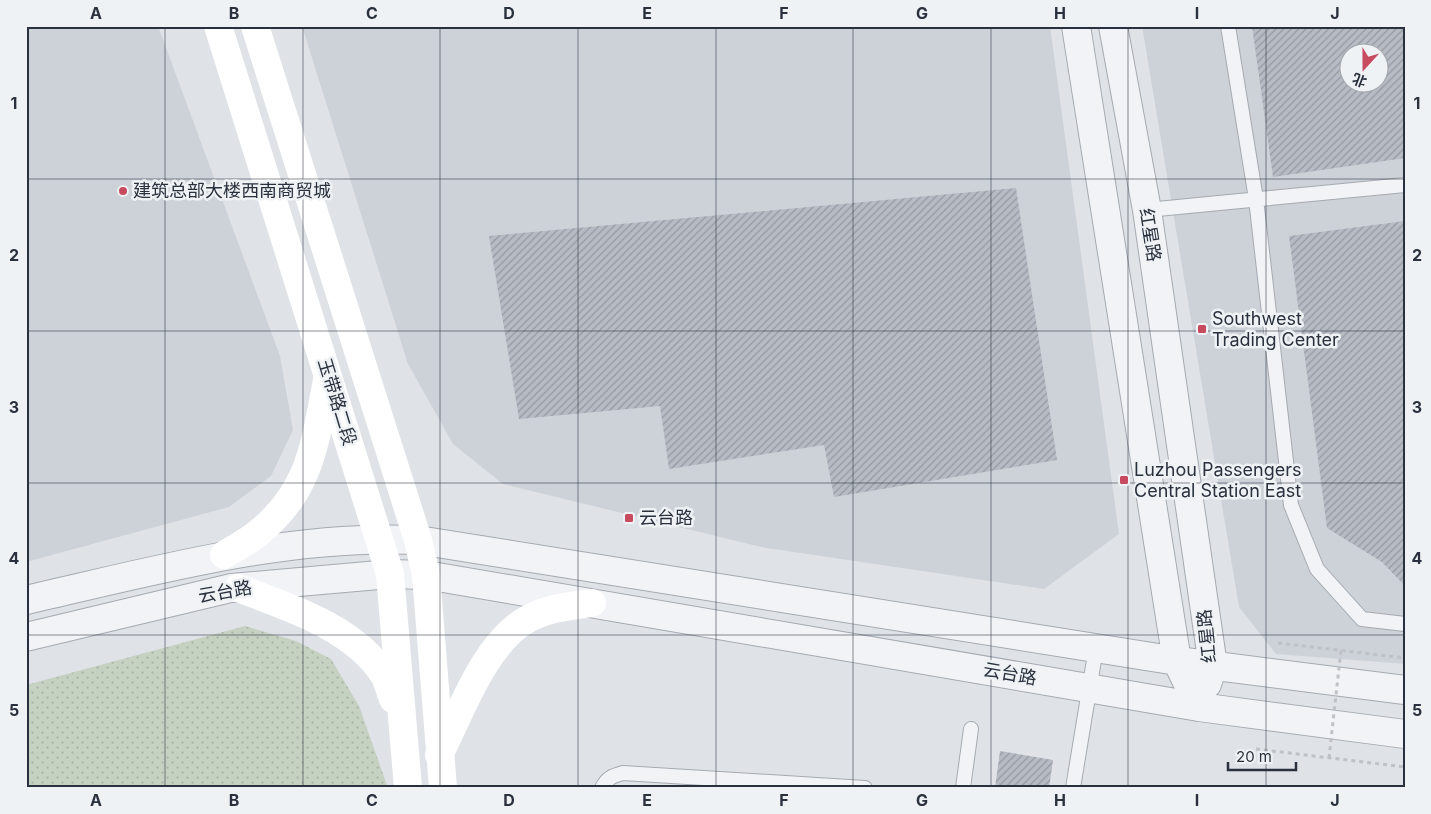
<svg xmlns="http://www.w3.org/2000/svg" width="1431" height="814" viewBox="0 0 1431 814" font-family="Inter,'Noto Sans SC',sans-serif">
<style>
.built{fill:#cdd2d9;fill-rule:evenodd}
.grass{fill:url(#grass-dots)}
.building{fill:url(#building-hatch);fill-rule:evenodd}
.lines{fill:none;stroke-linecap:round;stroke-linejoin:round}
.service-casing{stroke:#a5aab2;stroke-width:16}
.tertiary-casing{stroke:#a5aab2;stroke-width:30}
.path{stroke:#bec1c6;stroke-width:3;stroke-dasharray:4 4;stroke-linecap:butt}
.service{stroke:#f2f3f6;stroke-width:14}
.tertiary{stroke:#f2f3f6;stroke-width:28}
.secondary{stroke:#fff;stroke-width:28}
.path-bridge{stroke:#bec1c6;stroke-width:3;stroke-dasharray:4 4;stroke-linecap:butt}
.grid{fill:none;stroke:#29313e;stroke-width:1;stroke-opacity:0.55}
.poi-dot{fill:#c74a5f;stroke:#eff2f5;stroke-width:2}
.labels{text-anchor:middle;stroke-width:5;stroke-linejoin:round;paint-order:stroke}
.poi-label{font-size:18px;fill:#29313e;stroke:#eff2f5;text-anchor:start}
.street-label{font-size:18px;fill:#29313e;stroke:#eff2f5}
.neatline{fill:none;stroke:#29313e;stroke-width:2}
.grid-label{font-size:16px;text-anchor:middle;font-weight:bold;fill:#29313e}
</style>
<defs>
<pattern id="grass-dots" width="8" height="8" patternUnits="userSpaceOnUse" patternTransform="scale(1.25)"><rect width="8" height="8" fill="#c5d1c1"/><path d="M2 2h.1M6 6h.1" fill="none" stroke="#a9b4a7" stroke-width="1.8" stroke-linecap="round"/></pattern>
<pattern id="building-hatch" width="6" height="6" patternUnits="userSpaceOnUse" patternTransform="scale(1.25)"><rect width="6" height="6" fill="#b7bcc4"/><path d="M-1 1l2-2M0 6l6-6M5 7l2-2" fill="none" stroke="#9599a1"/></pattern>
</defs>
<rect width="100%" height="100%" fill="#dfe3e8"/>
<path class="built" d="M26 26H158L280 356 293 430 271 476 229 507 26 562Z
M302 26H1050L1119 534 1044 589 761 547 503 484 453 444 408 364Z
M1142 26H1405V664L1276 654 1239 607ZM1348 52H1378V82H1348Z"/>
<path class="grass" d="M245 626 296 641 331 659 359 706 388 788H26V685Z"/>
<path class="building" d="M1252 26H1405V158L1273 177ZM1348 52H1378V82H1348Z
M1016 188 1057 460 834 497 824 445 669 469 660 406 519 419 489 236Z
M1405 221V586L1382 562 1327 528 1289 236Z
M1000 751 1053 760 1049 788H995Z"/>
<g class="lines">
<defs>
<path id="service" d="M1228 26 1256 199 1291 505 1317 569 1362 619 1405 624
M1147 210 1405 185
M602 788C607 778 612 776 623 773L865 788
M963 788 971 729
M1073 788 1096 648"/>
<path id="tertiary" d="M1076 26 1177 661 1199 707
M1113 26 1147 210 1213 666 1207 684
M26 600C154 571 285 534 418 540L1177 661 1405 690
M26 637 231 588 390 574 426 575 1199 707 1405 734"/>
</defs>
<use href="#service" class="service-casing"/>
<use href="#tertiary" class="tertiary-casing"/>
<path class="path" d="M1278 643 1405 658
M1256 749 1405 767"/>
<use href="#service" class="service"/>
<use href="#tertiary" class="tertiary"/>
<path class="secondary" d="M218 26 390 574 408 788
M255 26 418 540 426 575 443 788
M224 555C235 548 247 542 257 534 311 491 315 443 327 380
M238 588C287 607 354 627 384 675 388 682 390 692 393 699
M439 755C461 712 485 642 528 619 547 608 571 606 592 603"/>
<path class="path-bridge" d="M1329 758 1341 650"/>
</g>
<path class="grid" d="M165 26V788M303 26V788M440 26V788M578 26V788M716 26V788M853 26V788M991 26V788M1128 26V788M1266 26V788M26 179H1405M26 331H1405M26 483H1405M26 635H1405"/>
<g class="poi-dot">
<circle cx="123" cy="191" r="5"/>
<rect x="1197" y="324" width="10" height="10" rx="2.5"/>
<rect x="1119" y="475" width="10" height="10" rx="2.5"/>
<rect x="624" y="513" width="10" height="10" rx="2.5"/>
</g>
<g class="labels">
<g class="poi-label">
<text x="133" y="197">建筑总部大楼西南商贸城</text>
<text x="1212" y="325">Southwest<tspan x="1212" dy="21">Trading Center</tspan></text>
<text x="1134" y="476">Luzhou Passengers<tspan x="1134" dy="21">Central Station East</tspan></text>
<text x="639" y="524">云台路</text>
</g>
<g class="street-label">
<text transform="translate(1150 235) rotate(81)" y="6">红星路</text>
<text transform="translate(337 402) rotate(73)" y="6">玉带路二段</text>
<text transform="translate(225 592) rotate(-10)" y="6">云台路</text>
<text transform="translate(1207 636) rotate(-96)" y="6">红星路</text>
<text transform="translate(1010 674) rotate(10)" y="6">云台路</text>
</g>
</g>
<rect width="1431" height="814" fill="none" stroke="#eff2f5" stroke-width="55"/>
<g transform="translate(1364 68) rotate(201)"><circle r="24" fill="#eff2f5" stroke="#a0a5ac"/>
<path d="M0-4L9 19L0 12L-9 19Z" fill="#c74a5f"/>
<text y="-8" font-size="14" font-weight="bold" text-anchor="middle" fill="#29313e">北</text>
</g>
<path d="M1228 762v8h68v-8" fill="none" stroke="#29313e" stroke-width="2.5"/>
<text x="1236" y="762" font-size="15" fill="#29313e" stroke="#eff2f5" stroke-width="4" paint-order="stroke">20 m</text>
<rect x="28" y="28" width="1376" height="758" class="neatline"/>
<g class="grid-label">
<text x="96" y="19">A</text>
<text x="234" y="19">B</text>
<text x="372" y="19">C</text>
<text x="509" y="19">D</text>
<text x="647" y="19">E</text>
<text x="784" y="19">F</text>
<text x="922" y="19">G</text>
<text x="1060" y="19">H</text>
<text x="1197" y="19">I</text>
<text x="1335" y="19">J</text>
<text x="14" y="109">1</text>
<text x="1417" y="109">1</text>
<text x="14" y="261">2</text>
<text x="1417" y="261">2</text>
<text x="14" y="413">3</text>
<text x="1417" y="413">3</text>
<text x="14" y="564">4</text>
<text x="1417" y="564">4</text>
<text x="14" y="716">5</text>
<text x="1417" y="716">5</text>
<text x="96" y="806">A</text>
<text x="234" y="806">B</text>
<text x="372" y="806">C</text>
<text x="509" y="806">D</text>
<text x="647" y="806">E</text>
<text x="784" y="806">F</text>
<text x="922" y="806">G</text>
<text x="1060" y="806">H</text>
<text x="1197" y="806">I</text>
<text x="1335" y="806">J</text>
</g>
</svg>
